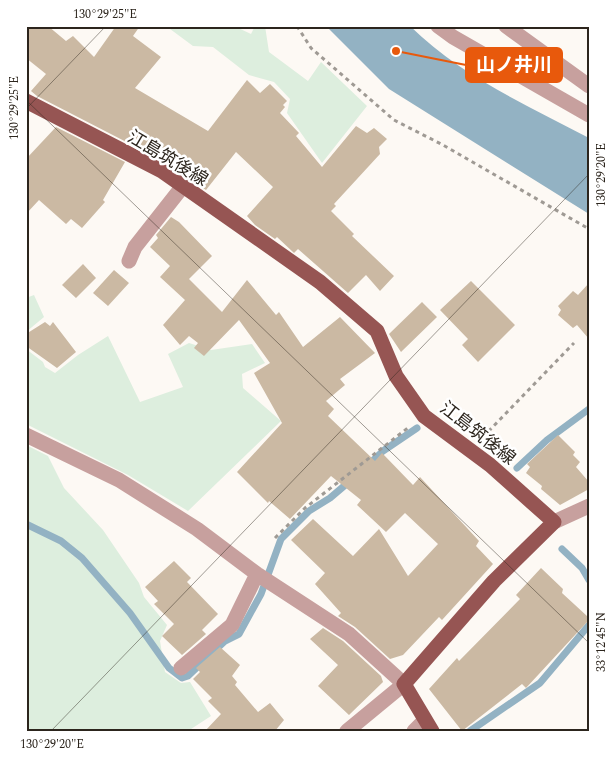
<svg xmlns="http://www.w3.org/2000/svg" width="615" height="757" viewBox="0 0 615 757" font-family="Spectral,'Noto Sans JP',serif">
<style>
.green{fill:#ddeede}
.water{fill:#93b2c3}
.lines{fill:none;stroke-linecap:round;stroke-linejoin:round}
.stream{stroke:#93b2c3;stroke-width:7}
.building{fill:#cbb9a3}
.path{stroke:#9f9a94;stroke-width:3;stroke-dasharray:4 4;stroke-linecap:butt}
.minor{stroke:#c7a09e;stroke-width:15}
.major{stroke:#965553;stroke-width:15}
.ticks{fill:none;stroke:#2c251d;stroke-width:1;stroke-opacity:0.45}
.labels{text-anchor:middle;stroke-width:5;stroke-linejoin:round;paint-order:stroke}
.street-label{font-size:18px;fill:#2c251d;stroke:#fff}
.leader{fill:none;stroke:#e8590c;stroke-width:2}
.callout-dot{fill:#e8590c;stroke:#fff;stroke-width:2}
.callout{fill:#e8590c;stroke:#e8590c;stroke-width:2}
.callout-label{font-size:19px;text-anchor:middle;font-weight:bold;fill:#fff}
.neatline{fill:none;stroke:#2c251d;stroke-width:2}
.ticks-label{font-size:12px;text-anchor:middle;fill:#2c251d}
</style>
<rect width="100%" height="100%" fill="#fdf9f4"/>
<path class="green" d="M166 26H234L251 34 255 26H265L269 52 308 81 321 62 367 106 322 163 287 113 290 99 274 82 249 75 213 47 193 46Z
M34 295 44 317 26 332V298Z
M108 336 140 402 183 387 168 354 189 343 211 350 252 344 265 363 242 374 243 388 281 421 188 511 128 475 26 424V349L43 362 45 367 55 373 78 355Z
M26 445 48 456 64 488 103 530 139 583 144 597 167 625 160 641 165 672 181 683 190 682 211 716 188 731H26Z"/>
<path class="water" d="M326 26H410C461 76 526 105 589 138V214L389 89Z"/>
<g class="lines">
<path class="stream" d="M367 466 383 451 417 428
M517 468 547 440 589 409
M26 524 61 541 82 558 130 613 169 668 182 678 188 676 225 641 239 634 261 594 281 539 309 511 330 498 350 481
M562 549 582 568 589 580
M470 731 540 683 589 625"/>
</g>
<path class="building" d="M26 26H48L66 41 73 36 94 57 116 26H140L133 36 161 57 135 88 208 131 247 80 260 93 270 84 287 101 283 105 285 107 280 113 299 133 296 136 322 167 356 126 367 133 374 128 387 139 379 147 380 154 334 204 336 206 331 211 354 234 352 236 394 276 380 291 366 275 348 293 298 249 294 253 277 237 275 239 255 225 247 216 273 187 236 152 206 190 177 170 178 167 144 147 140 149 37 96 31 91 46 74 26 58Z
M56 127 125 162 103 200 105 202 82 228 71 219 66 224 39 200 26 214V159Z
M171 217 179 222 212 256 189 279 222 312 247 280 276 315 279 312 303 347 340 317 375 353 340 379 345 385 326 401 334 409 328 416 375 461 382 453 413 485 420 477 479 541 476 546 493 564 442 620 439 617 403 655 390 659 355 627 338 616 341 613 315 584 325 573 291 540 313 519 353 556 379 529 408 576 438 544 405 513 386 532 357 505 361 500 331 476 290 519 269 501 268 503 237 472 282 423 254 373 270 363 239 320 204 356 194 348 198 343 189 336 180 345 163 325 185 300 160 277 170 266 150 247 158 238 156 235Z
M83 264 96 278 76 298 62 285Z
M114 270 129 283 108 306 93 293Z
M471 281 515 325 478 362 462 345 468 339 440 310Z
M589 283V339L577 325 573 328 558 315 561 310 558 306 573 291 578 295Z
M422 302 437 317 401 352 389 334Z
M45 322 50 326 53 322 76 352 57 368 26 346V334Z
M558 435 575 452 573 455 580 462 576 467 589 482V489L560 505 541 489 542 486 526 473 530 467 527 464Z
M174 561 191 578 187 582 218 614 202 630 206 634 182 655 162 636 174 624 154 604 158 601 145 587Z
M541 568 563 589 562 593 587 616 588 621 526 688 522 684 462 731 429 689 457 658 459 661 520 599 516 595Z
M323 628 343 641 381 676 383 682 349 715 318 686 338 665 310 639Z
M220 647 240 665 232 676 237 682 235 685 258 712 270 703 284 720 275 731H205L221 714 208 701 212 698 193 679 200 672 196 668Z"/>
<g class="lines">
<path class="path" d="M297 26 311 48 394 120 443 145 589 229
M483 437 574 343
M275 538 305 508 409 427"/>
<path class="minor" d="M438 26 453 37 589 115
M506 26 589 86
M129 261 135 247 183 186
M26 435 119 480 197 529 257 574 349 634 404 684 347 731
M554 522 589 506
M181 668 232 625 257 574
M414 731 425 720"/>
<path class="major" d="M26 101 162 171 320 282 377 331 396 376 424 416 490 465 554 522 494 581 404 684 432 731"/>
</g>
<path class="ticks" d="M26 100 589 643M26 109 106 26M51 731 589 174"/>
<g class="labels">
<g class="street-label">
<text transform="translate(168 158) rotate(31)" y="6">江島筑後線</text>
<text transform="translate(478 433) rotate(38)" y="6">江島筑後線</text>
</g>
</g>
<path class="leader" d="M396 51L466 65"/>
<circle class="callout-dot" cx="396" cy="51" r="5"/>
<rect class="callout" x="466" y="48" width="96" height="34" rx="5"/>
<g class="callout-label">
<text x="514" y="71">山ノ井川</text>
</g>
<rect width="615" height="757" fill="none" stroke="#ffffff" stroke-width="55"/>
<rect x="28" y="28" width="560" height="702" class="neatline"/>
<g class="ticks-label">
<text x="105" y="18">130°29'25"E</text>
<text transform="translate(14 108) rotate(-90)" y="4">130°29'25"E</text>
<text transform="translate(601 175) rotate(-90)" y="4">130°29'20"E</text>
<text transform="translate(601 642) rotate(-90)" y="4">33°12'45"N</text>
<text x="52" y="748">130°29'20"E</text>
</g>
</svg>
